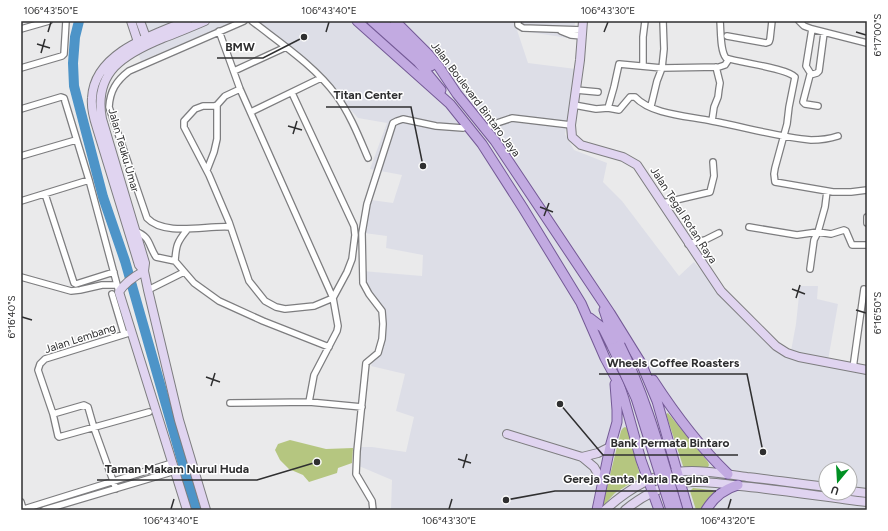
<svg xmlns="http://www.w3.org/2000/svg" width="888" height="531" viewBox="0 0 888 531" font-family="Figtree,sans-serif">
<style>
.built{fill:#dddee7;fill-rule:evenodd}
.green{fill:#b5c680}
.lines{fill:none;stroke-linecap:round;stroke-linejoin:round}
.river{stroke:#4d94c8;stroke-width:10}
.minor-casing{stroke:#7d7d7f;stroke-width:8}
.secondary-casing{stroke:#7d7d7f;stroke-width:10}
.primary-casing{stroke:#745a96;stroke-width:11}
.minor{stroke:#fff;stroke-width:5.5}
.secondary{stroke:#e0d4f0;stroke-width:8}
.primary{stroke:#c2aae1;stroke-width:9}
.primary-bridge-casing{stroke:#745a96;stroke-width:11;stroke-linecap:butt}
.primary-bridge{stroke:#c2aae1;stroke-width:9}
.ticks{fill:none;stroke:#2f2f30;stroke-width:1.5}
.labels{text-anchor:middle;stroke-width:3;stroke-linejoin:round;paint-order:stroke}
.street-label{font-size:11px;fill:#2f2f30;stroke:#fff}
.leader{fill:none;stroke:#2f2f30;stroke-width:1.5}
.callout-dot{fill:#2f2f30;stroke:#fff;stroke-width:1.5}
.callout-label{font-size:12px;text-anchor:middle;font-weight:bold;fill:#2f2f30;stroke:#fff;stroke-width:3;stroke-linejoin:round;paint-order:stroke}
.neatline{fill:none;stroke:#2f2f30;stroke-width:1.5}
.ticks-label{font-size:10px;text-anchor:middle;fill:#2f2f30}
</style>
<rect width="100%" height="100%" fill="#eaeaeb"/>
<path class="built" d="M126 21H235L141 61Z
M254 21H575L574 39 517 30 528 63 576 69 565 134 574 150 607 163 603 182 622 201 679 276 694 262 750 327 791 351 796 324 800 286H818L817 299 838 304 828 360 867 368V510H391L392 480 359 466V447H372L406 452 414 417 396 411 405 374 371 366 381 339 382 311 368 292 362 271 422 276 423 255 386 248 387 236 364 233 371 200 393 203 402 175 370 169 387 123 358 118 309 64ZM826 469H850V493H826Z"/>
<path class="green" d="M668 413 708 462 709 465 708 467 686 468 683 466 666 414Z
M625 427 627 428 640 475 639 478 615 493 602 507 621 431 623 428Z
M290 440 326 449 353 448 352 463 338 468 337 473 309 482 303 475 289 469 280 460 275 450 278 444Z
M693 488 712 490 714 492 713 496 708 498 701 510H696L690 491Z"/>
<g class="lines">
<path class="river" d="M79 21 75 37 73 63 74 86 103 197 125 261 196 510"/>
<defs>
<path id="minor" d="M252 21C280 43 315 66 336 95 350 114 359 137 368 158
M518 21V25L523 28 583 30
M720 21C721 31 720 51 726 58 741 63 787 68 795 77L789 107 787 124 775 168 774 174 775 182 833 192H851L867 190
M799 21 804 26 812 29 867 43
M21 29 49 21
M219 31 240 89 333 298 338 326 337 331 314 375 309 402
M561 31 571 35 582 36
M727 36 766 43 769 42 770 39 772 21
M643 66V37L645 21
M21 68 62 56 64 54 66 21
M234 71 286 47
M811 74 806 66 812 29
M240 89 225 96 217 105 214 106H203L195 109 184 121V127L209 175 229 222 249 281 265 301 276 307 285 309 314 306 333 298 347 272 352 259 355 235 354 226 292 93
M576 90 598 92
M574 105 596 109 608 108 619 110 630 97H635C652 115 689 116 712 121 745 127 777 137 811 140 820 140 829 139 838 136
M651 106 657 81 662 68 664 49 663 21
M818 106 805 104 803 102 810 75 817 73 819 71 824 33
M608 108 614 87 619 64 662 68 719 67 725 65 729 59
M21 109 61 97 64 98 89 180 21 201
M251 112 321 78
M712 121 714 107 718 97 719 89 720 83 716 67
M487 129 491 125 512 118 571 125
M21 156 76 140
M207 170 214 152 217 139V105
M89 180 119 292
M45 194 74 283 76 284 114 272
M663 203 710 192 714 176 713 162
M867 217V223
M230 227C207 225 165 237 147 218L109 107C110 91 116 81 129 71L244 21
M749 227 797 235 818 232 831 234 844 230 846 231 852 245H867
M187 230C177 242 176 246 175 261L194 283 219 301 263 321 329 347
M135 231C151 237 148 245 156 257L175 261
M688 244 705 240 719 233
M810 269 814 240 818 232 825 207 827 191
M21 277 71 291 80 290 102 285H117
M148 290 184 272
M112 294 124 334
M132 332 45 359 40 364 38 370 53 414 58 436 59 437 149 412
M853 368 864 289
M230 403 309 402 362 407
M53 414 84 405 88 407 94 428 116 489
M21 502 23 509
M21 510 172 463
M44 510 175 471
M373 510 372 501 356 474 357 451 366 363 378 353 382 339 383 324 382 311 369 294 363 283 362 233 367 204 393 123 397 121 403 119 436 126 463 128 467 125"/>
<path id="secondary" d="M131 21 139 45
M140 21 148 43
M205 21C191 27 177 33 163 38 124 54 93 72 102 119L145 263 144 271 148 290 179 420 206 510
M583 21 580 60 571 125 572 137 581 145 623 157 637 165 721 291 776 346 787 353 799 357 867 370
M144 271 139 265 97 128C94 119 91 108 92 98 94 53 152 35 187 21
M144 271C135 276 125 282 119 292L187 510
M507 434 582 457 594 467 602 481
M582 457 598 453 610 447
M850 491 867 493
M605 510C625 492 650 475 677 472 700 469 725 474 747 477 774 480 800 484 826 487
M625 510C641 497 659 487 679 483 699 480 721 483 740 486 782 490 825 497 867 502"/>
<path id="primary" d="M357 21 450 104 482 144 523 208 581 303 605 358 619 384 624 399 641 460 659 510
M372 21 418 62 441 90
M382 21 431 66
M395 21 428 54 439 67 457 94 495 141 610 313 641 363 657 401 688 510
M604 310 609 325 620 345
M590 318 603 328 613 348
M653 380C675 414 699 446 728 474
M597 510 610 447 617 422V410L615 384
M706 510C714 497 724 489 738 485"/>
</defs>
<use href="#minor" class="minor-casing"/>
<use href="#secondary" class="secondary-casing"/>
<use href="#primary" class="primary-casing"/>
<use href="#minor" class="minor"/>
<use href="#secondary" class="secondary"/>
<use href="#primary" class="primary"/>
<defs>
<path id="primary-bridge" d="M620 345C646 397 661 454 678 510
M613 348 636 398 671 510"/>
</defs>
<use href="#primary-bridge" class="primary-bridge-casing"/>
<use href="#primary-bridge" class="primary-bridge"/>
</g>
<path class="ticks" d="M48 32 51 22M326 32 329 22M604 32 608 22M856 32 866 35M37 44 50 48M41 53 45 39M288 126 302 130M293 134 297 121M540 207 553 212M544 216 549 203M792 289 805 294M796 298 800 285M856 310 866 313M22 317 32 320M206 377 220 382M211 386 215 373M458 459 471 463M463 468 467 454M171 509 174 499M449 509 452 499M728 509 731 499"/>
<g class="labels">
<g class="street-label">
<text transform="translate(476 99) rotate(53)" y="4">Jalan Boulevard Bintaro Jaya</text>
<text transform="translate(124 150) rotate(74)" y="4">Jalan Teuku Umar</text>
<text transform="translate(684 215) rotate(57)" y="4">Jalan Tegal Rotan Raya</text>
<text transform="translate(80 338) rotate(-18)" y="4">Jalan Lembang</text>
</g>
</g>
<path class="leader" d="M304 37L263 58H217M423 166L411 107H326M763 452L747 374H599M560 404L603 455H738M317 462L257 480H97M506 500L555 491H716"/>
<g class="callout-dot">
<circle cx="304" cy="37" r="4"/>
<circle cx="423" cy="166" r="4"/>
<circle cx="763" cy="452" r="4"/>
<circle cx="560" cy="404" r="4"/>
<circle cx="317" cy="462" r="4"/>
<circle cx="506" cy="500" r="4"/>
</g>
<g class="callout-label">
<text x="240" y="51">BMW</text>
<text x="368" y="99">Titan Center</text>
<text x="673" y="367">Wheels Coffee Roasters</text>
<text x="670" y="447">Bank Permata Bintaro</text>
<text x="177" y="473">Taman Makam Nurul Huda</text>
<text x="636" y="483">Gereja Santa Maria Regina</text>
</g>
<rect width="888" height="531" fill="none" stroke="#ffffff" stroke-width="44"/>
<g transform="translate(838 481) rotate(198)"><circle r="19" fill="#ffffff" stroke="#acacac"/>
<path d="M0-3L7 15L0 10L-7 15Z" fill="#009023"/>
<text y="-6" font-size="11" font-weight="bold" text-anchor="middle" fill="#2f2f30">U</text>
</g>
<rect x="22" y="22" width="844" height="487" class="neatline"/>
<g class="ticks-label">
<text x="51" y="14">106°43'50"E</text>
<text x="329" y="14">106°43'40"E</text>
<text x="608" y="14">106°43'30"E</text>
<text transform="translate(877 35) rotate(-90)" y="4">6°17'00"S</text>
<text transform="translate(877 313) rotate(-90)" y="4">6°16'50"S</text>
<text transform="translate(11 317) rotate(-90)" y="4">6°16'40"S</text>
<text x="171" y="524">106°43'40"E</text>
<text x="449" y="524">106°43'30"E</text>
<text x="728" y="524">106°43'20"E</text>
</g>
</svg>
